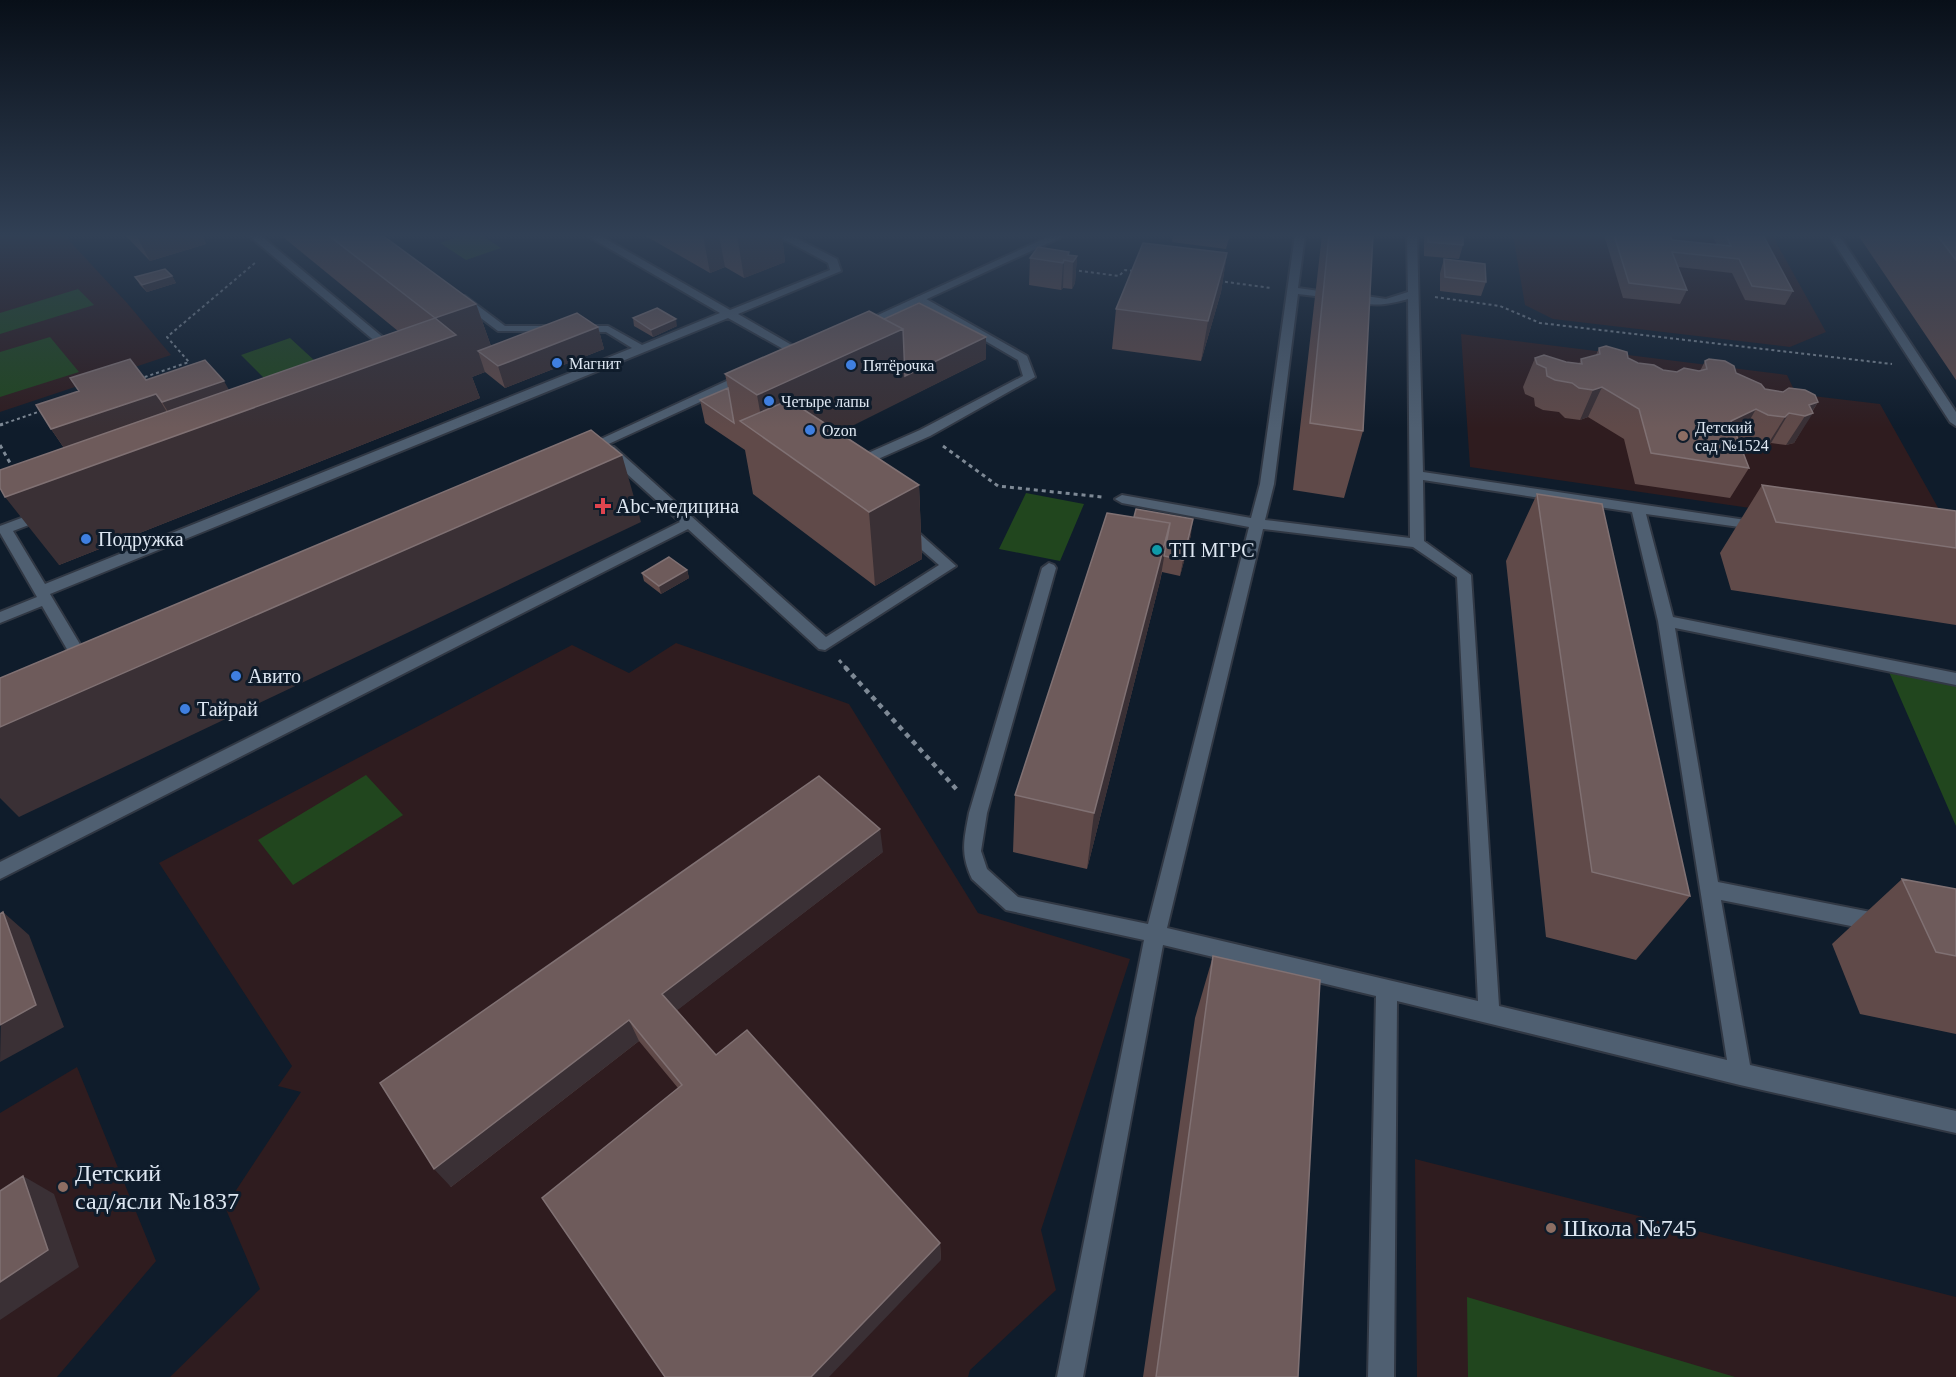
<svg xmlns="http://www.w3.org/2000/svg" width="1956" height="1377" viewBox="0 0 1956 1377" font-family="'Times New Roman',serif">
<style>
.education{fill:#2f1c1f}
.green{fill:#21461e}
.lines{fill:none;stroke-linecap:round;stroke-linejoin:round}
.service-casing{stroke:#313844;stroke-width:4}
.minor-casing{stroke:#313844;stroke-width:4}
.path-far2{stroke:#7e8995;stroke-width:2;stroke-dasharray:3 3;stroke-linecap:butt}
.path-far1{stroke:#7e8995;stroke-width:3;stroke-dasharray:4 4;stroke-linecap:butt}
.path{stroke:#7e8995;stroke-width:4.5;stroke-dasharray:5 5;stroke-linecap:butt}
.service{fill:#4f5f71;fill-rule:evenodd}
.minor{fill:#4f5f71;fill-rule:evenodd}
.wall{fill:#604a49}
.shaded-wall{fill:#3a3035}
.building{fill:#6e5b5b;stroke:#807173;stroke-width:1.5}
.shop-dot{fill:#3f7fe0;stroke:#0f1c2b;stroke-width:2}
.education-dot{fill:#8d6e63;stroke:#0f1c2b;stroke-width:2}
.health-dot{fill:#e0444e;stroke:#0f1c2b;stroke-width:2}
.culture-dot{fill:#0f9aa8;stroke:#0f1c2b;stroke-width:2}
.labels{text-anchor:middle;stroke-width:6;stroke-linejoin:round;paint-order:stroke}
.far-poi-label{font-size:16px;fill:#dee7f2;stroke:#0f1c2b;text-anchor:start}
.poi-label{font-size:20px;fill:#dee7f2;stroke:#0f1c2b;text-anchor:start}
.near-poi-label{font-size:24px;fill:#dee7f2;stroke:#0f1c2b;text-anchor:start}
</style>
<rect width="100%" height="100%" fill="#0f1c2b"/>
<path class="education" d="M0 235H64L127 303 171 355 0 412Z
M1513 235H1772L1826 332 1790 347 1553 319 1525 305Z
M1461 334 1787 375 1796 394 1880 404 1955 538 1470 467Z
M676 643 849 704 978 913 1130 959 1041 1230 1056 1290 970 1370 968 1377H170L260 1289 225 1207 301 1092 278 1086 292 1066 159 863 572 645 629 673Z
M77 1067 156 1261 57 1377H0V1113Z
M1415 1159 1956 1297V1377H1417Z"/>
<path class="green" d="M463 235H481L501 248 466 260 440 243Z
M78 289 94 305 0 334V313Z
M50 337 79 372 0 397V352Z
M290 338 315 361 265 379 241 355Z
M1026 493 1084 504 1060 561 999 549Z
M1889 672 1956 683V826Z
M366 775 403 815 293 885 258 840Z
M1467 1297 1735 1377H1468Z"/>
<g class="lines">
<defs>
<path id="service" d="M248 235H260L397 349V353H389Z
M586 235H599L730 310 830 270 828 263 787 241 767 235 794 237 837 259 841 271 738 314 802 351V355H794L728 318 50 594 93 666 91 670H79L42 606 0 623V612L37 597 0 533V526L40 511H50L52 514 50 517 13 531 45 584 632 348 606 332 498 331 457 300V296H465L505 326H608L642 345 720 313Z
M1295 235H1305L1298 288 1319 291 1320 293 1315 296 1298 294 1274 484 1265 520 1410 538 1408 299C1391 304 1368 309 1354 298L1359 295 1386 299 1408 292 1407 235H1417L1423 472 1766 523 1768 526 1766 529 1761 530 1646 514 1673 617 1956 673V685L1675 628 1718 882 1881 914 1888 917 1891 923 1888 929 1881 932 1721 900 1750 1065 1956 1111V1133L1740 1085 1397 1001 1394 1377H1368L1376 996 1163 945 1083 1377H1057L1144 940 1006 910 972 879C960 853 964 840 969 813L1042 568 1049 563 1054 565 1056 568 987 813 981 851 987 869 1018 897 1148 924 1249 527 1122 503 1115 499 1122 495 1251 518 1260 484ZM1423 480 1632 512 1658 621 1727 1060 1499 1006 1471 575 1424 541ZM1263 529 1413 547 1457 577 1478 1001 1167 928Z
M1829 235H1839L1956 412V426L1950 422Z
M921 296 1027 356 1035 377 930 436 860 467H850L848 464 850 461 920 430 1023 376 1018 360 917 301V297Z
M609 446 614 447 826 637 939 565 900 531 898 528 900 525H910L956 566 825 650 819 649 688 529 0 879V862L680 522 604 453 602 450Z"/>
<path id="minor" d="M1052 235H1066L864 328H856L854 326Z
M746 372 750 373V379L589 453 584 454 577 450Z"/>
</defs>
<use href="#service" class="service-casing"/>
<use href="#minor" class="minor-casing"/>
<path class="path-far2" d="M1073 270 1119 276 1125 270 1134 271
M1219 281 1271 288
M1435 297 1500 306 1540 323 1892 364
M139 379 189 362 167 337 256 262
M0 425 44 410"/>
<path class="path-far1" d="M0 425 3 424
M0 445 14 470
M943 446 998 486 1102 497
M839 660 846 668"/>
<path class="path" d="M845 667 959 792"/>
<use href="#service" class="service"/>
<use href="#minor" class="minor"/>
</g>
<path class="wall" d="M125 235H202L206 244 150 261Z
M282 235H382L476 304 491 346 598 327 604 349 505 388 485 372 472 377 480 398 59 565 64 448 51 429 146 380 229 390 398 331 283 237Z
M644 235H782L785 262 744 278 725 267 710 273Z
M1173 235H1230L1226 249 1172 242Z
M1322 235H1373L1363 431 1344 498 1293 490Z
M1463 235V245L1459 259 1424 256V236Z
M1604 235H1670L1672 240 1717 245 1712 235H1763L1793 291 1785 305 1745 300 1732 273 1678 267 1687 290 1680 304 1623 298Z
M1858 235H1956V380Z
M1069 252V255L1077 256 1075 283 1072 289 1063 288 1061 290 1029 285 1030 258Z
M1227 253 1221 292 1201 361 1112 349 1116 309Z
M1444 259 1486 282 1481 296 1440 291V273Z
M172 276 176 283 147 292 140 285 135 277Z
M633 318 677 326 653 337 634 326Z
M884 319 986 359 838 432 919 485 922 559 875 586 753 494 745 450 705 423 700 400 728 388 725 374Z
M1599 348 1628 358 1638 363 1663 370 1677 372 1700 371 1705 361 1736 373 1765 389 1818 402 1794 443 1786 445 1771 443 1766 447 1750 445 1738 439 1749 468 1730 498 1635 484 1624 439 1588 417 1580 420 1565 418 1559 412 1543 410 1535 406 1534 398 1525 394 1523 387 1535 358 1579 364 1581 359 1596 355Z
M1762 485 1956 511V625L1731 590 1720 553Z
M1537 494 1690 896 1636 960 1546 937 1506 561Z
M1107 513 1191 535 1180 576 1162 572 1160 581 1087 869 1013 852 1015 795Z
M687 570 689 578 661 594 644 581 642 573Z
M883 852 677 1010 716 1055 940 1243 941 1260 678 1088 639 1041 451 1187 380 1083Z
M1902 879 1956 889V1034L1860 1014 1832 944Z
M1213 956 1298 1377H1143L1195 1018Z"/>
<path class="shaded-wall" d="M136 235H202L206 244 150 261Z
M703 235H719L725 267 710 273Z
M737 235H782L785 262 744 278Z
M1227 253 1221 292 1201 361 1208 321Z
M1077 256 1075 283 1072 289 1073 262Z
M1064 260 1063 288 1061 290 1063 263Z
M172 276 176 283 147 292 142 285Z
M476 304 498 366 598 327 604 349 505 388 498 366 478 351 485 372 472 377 480 398 59 565 5 497 435 318Z
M676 319 677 326 653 337 651 330Z
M903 329 986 337V359L790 457 765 439 757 395Z
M224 381 237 404 176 425 162 402Z
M1602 387 1588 417 1580 420 1593 390Z
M156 394 170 417 67 452 51 429Z
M1818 402 1811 413H1813L1794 443 1786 445 1805 416 1809 405Z
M1756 409 1739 439 1714 451 1731 421Z
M1789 413 1771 443 1766 447 1785 417Z
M622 455 641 522 19 817 0 798V727Z
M919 485 922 559 875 586 869 512Z
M1193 519 1191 535 1180 576 1183 560Z
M1170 523 1160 581 1087 869 1094 813Z
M687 570 689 578 661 594 659 586Z
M880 829 883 852 671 1015 662 994Z
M3 912 29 935 64 1027 0 1062Z
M629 1020 639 1041 451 1187 434 1169Z
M23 1176 54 1194 79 1267 0 1320V1282Z
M940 1243 941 1260 829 1377H811Z"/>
<path class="building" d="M328 235H382L476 304 435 318Z
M1329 235H1373L1363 431 1310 423Z
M1428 235H1463V245L1428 242Z
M1614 235H1670L1672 240 1731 246 1726 235H1763L1793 291 1752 286 1739 259 1672 252 1687 290 1629 283Z
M1937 235H1956V260Z
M1143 243 1227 253 1208 321 1116 309Z
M1038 247 1069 252 1068 255 1077 256 1073 262 1064 260 1063 263 1030 258Z
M1444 259 1485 264 1486 282 1445 277Z
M165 269 172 276 142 285 135 277Z
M919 303 986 337 905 376 903 329 884 319Z
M657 308 676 319 651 330 633 318Z
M869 311 903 329 757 395 725 374Z
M577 313 598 327 498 366 478 351Z
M435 318 456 335 5 497 0 488V470Z
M1606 346 1627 352 1628 358 1638 363 1654 365 1663 370 1677 372 1684 368 1699 371 1707 369 1705 361 1709 359 1725 361 1734 366 1736 373 1761 384 1765 389 1783 392 1789 388 1805 390 1815 395 1818 402 1809 405 1813 413 1805 416 1789 413 1785 417 1768 415 1756 409 1731 421 1749 468 1651 453 1639 409 1602 387 1593 390 1579 388 1572 383 1555 380 1547 376 1546 368 1537 364 1535 358 1544 355 1566 362 1582 364 1581 359 1600 354 1599 348Z
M130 359 146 380 205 360 224 381 162 402 156 394 51 429 36 405 79 391 70 378Z
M728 388 734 423 700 400Z
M789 400 919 485 869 512 740 421Z
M591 430 622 455 0 727V678Z
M1762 485 1956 511V548L1776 522Z
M1537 494 1602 504 1690 896 1592 872Z
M1136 509 1193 519 1183 560 1164 556 1170 523 1134 517Z
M1107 513 1170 523 1094 813 1015 795Z
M669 557 687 570 659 586 642 573Z
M819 776 880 829 662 994 716 1055 747 1030 940 1243 811 1377H665L542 1198 682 1085 629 1020 434 1169 380 1083Z
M1902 879 1956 889V956L1936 952Z
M3 912 36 1005 0 1025V914Z
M1213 956 1320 980 1298 1377H1156Z
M23 1176 48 1250 0 1282V1191Z"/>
<linearGradient id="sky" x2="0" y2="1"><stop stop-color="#080f18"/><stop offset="0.55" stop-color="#314055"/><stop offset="1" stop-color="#314055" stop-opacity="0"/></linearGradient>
<rect width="1956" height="428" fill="url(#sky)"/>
<g class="shop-dot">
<circle cx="557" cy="363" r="6"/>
<circle cx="851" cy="365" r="6"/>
<circle cx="769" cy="401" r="6"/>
<circle cx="810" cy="430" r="6"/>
<circle cx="86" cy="539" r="6"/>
<circle cx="236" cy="676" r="6"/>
<circle cx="185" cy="709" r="6"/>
</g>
<g class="education-dot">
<circle cx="1683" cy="436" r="6"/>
<circle cx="63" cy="1187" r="6"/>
<circle cx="1551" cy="1228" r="6"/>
</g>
<path class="health-dot" d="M600 497h6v6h6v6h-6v6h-6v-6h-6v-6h6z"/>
<circle class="culture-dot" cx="1157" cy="550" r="6"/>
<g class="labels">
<g class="far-poi-label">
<text x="569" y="369">Магнит</text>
<text x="863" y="371">Пятёрочка</text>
<text x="781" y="407">Четыре лапы</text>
<text x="1695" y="433">Детский<tspan x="1695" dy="18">сад №1524</tspan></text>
<text x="822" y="436">Ozon</text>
</g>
<g class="poi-label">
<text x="616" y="513">Abc-медицина</text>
<text x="98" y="546">Подружка</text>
<text x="1169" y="557">ТП МГРС</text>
<text x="248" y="683">Авито</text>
<text x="197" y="716">Тайрай</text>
</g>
<g class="near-poi-label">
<text x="75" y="1181">Детский<tspan x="75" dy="28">сад/ясли №1837</tspan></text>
<text x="1563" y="1236">Школа №745</text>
</g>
</g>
</svg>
